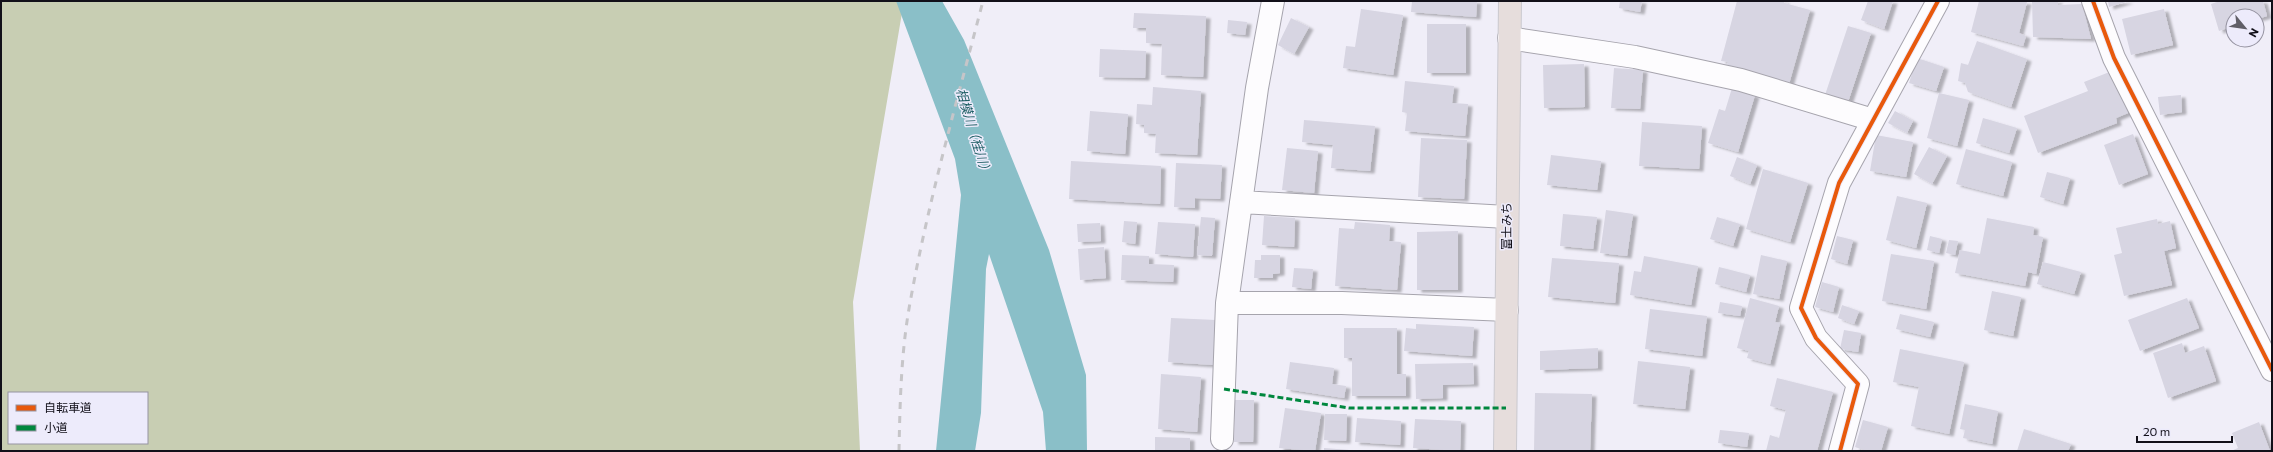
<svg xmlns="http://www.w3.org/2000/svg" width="2273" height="452" viewBox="0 0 2273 452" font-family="Commissioner,'Noto Sans JP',sans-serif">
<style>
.forest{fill:#c8ceb3;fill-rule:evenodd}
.water{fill:#8abfc8}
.building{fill:#d7d5e2;filter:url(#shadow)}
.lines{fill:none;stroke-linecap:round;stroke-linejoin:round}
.minor-casing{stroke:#a6a4ad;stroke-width:24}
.highway-casing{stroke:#cac9cf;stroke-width:24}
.minor{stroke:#fdfcfe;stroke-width:22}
.highway{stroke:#e6dddc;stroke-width:22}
.rail{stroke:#c6c5c8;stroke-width:3;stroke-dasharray:7 7;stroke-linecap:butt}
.quiet{stroke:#00873e;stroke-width:3;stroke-dasharray:6 3;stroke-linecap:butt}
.cycleway-casing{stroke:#edebfb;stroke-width:6}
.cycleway{stroke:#e8590c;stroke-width:4}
.labels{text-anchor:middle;stroke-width:3;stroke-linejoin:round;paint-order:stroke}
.street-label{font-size:12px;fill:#121019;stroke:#edebfb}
.water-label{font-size:13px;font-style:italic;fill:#1e5e64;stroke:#edebfb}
</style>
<defs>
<filter id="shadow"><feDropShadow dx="4.5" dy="2.5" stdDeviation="1" flood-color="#0004"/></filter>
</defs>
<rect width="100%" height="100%" fill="#f0eef8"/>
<path class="forest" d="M1 1H904L853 302 860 451H1ZM9 393H147V443H9Z"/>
<path class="water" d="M896 1H942L964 40 1049 250 1086 375 1087 451H1046L1043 412 989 254 986 269 981 413 975 451H936L961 195 955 159Z"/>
<path class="building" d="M1412 1H1477L1476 17 1411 12Z
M1620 1H1642L1640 12 1619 8Z
M1737 1H1785L1784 3 1810 10 1789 84 1727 66 1728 62 1721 61Z
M1868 1H1893L1884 29 1861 20Z
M1979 1 2027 2 2019 33 2026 36 2023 46 1971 32Z
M2032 1H2058V5L2082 4 2091 39 2033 37Z
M2108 1H2129L2109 7Z
M2220 1H2263L2267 16 2257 19V16H2233V26L2219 31 2211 4Z
M1361 9 1403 15 1393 75 1343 68 1346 46 1355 47Z
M2164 9 2173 45 2131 55 2122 19Z
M1134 13 1206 16 1203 77 1161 75 1162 44 1146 43V28H1133Z
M1291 18 1309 27 1294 54 1278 45Z
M1228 20 1247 22 1245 35 1227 33Z
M1427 24H1466V73H1427Z
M1848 26 1871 33 1847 105 1824 98Z
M1977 41 2027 59 2011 107 1968 92 1965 83 1958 81 1961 63 1968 65Z
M1100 49 1146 51 1145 78 1099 77Z
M1917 58 1944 67 1936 91 1909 83Z
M1584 64 1585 107 1544 108 1543 65Z
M1614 68 1643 70 1640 109 1611 108Z
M2112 71 2128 113 2116 118 2117 123 2038 153 2024 116 2088 91 2084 82Z
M1405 81 1454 86 1452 103 1468 104 1465 136 1405 131 1407 113 1402 112Z
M1153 87 1201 91 1197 155 1155 153 1156 134 1144 133V125L1136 124 1137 104 1152 105Z
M1732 88 1755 95 1738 152 1708 143 1719 109 1725 111Z
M1939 93 1969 100 1957 146 1927 138Z
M2181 95 2182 112 2160 115 2158 97Z
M1090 111 1128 114 1125 154 1087 151Z
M1895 111 1913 121 1907 133 1888 123Z
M1983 118 2017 128 2009 153 1976 143Z
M1304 120 1375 126 1370 171 1331 168 1333 145 1302 142Z
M1642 122 1702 126 1699 169 1639 166Z
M2133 134 2148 174 2119 185 2104 145Z
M1876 135 1913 142 1906 177 1870 171Z
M1421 138 1467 140 1464 199 1418 197Z
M1929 147 1947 156 1932 184 1914 174Z
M1287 148 1318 151 1314 193 1282 190Z
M1966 149 2012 162 2003 196 1956 184Z
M1551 155 1601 161 1597 190 1547 185Z
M1737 157 1757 165 1750 184 1730 176Z
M1071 161 1161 166 1160 204 1069 199Z
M1176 163 1222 165 1220 199 1195 198V208L1174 207Z
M1763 169 1808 183 1790 242 1746 229Z
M2047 172 2070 178 2063 204 2040 197Z
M1897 196 1927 203 1916 248 1886 240Z
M1606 210 1633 214 1627 256 1600 253Z
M1563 214 1597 217 1593 249 1560 246Z
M1264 216 1295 218 1294 247 1262 245Z
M1201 217 1215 218 1212 256 1197 255Z
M1717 217 1740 224 1733 246 1710 239Z
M1987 218 2034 227 2033 235 2043 237 2036 274 2028 272 2025 286 1955 273 1960 250 1980 254Z
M2157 219 2158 224 2170 221 2176 248 2164 251 2172 285 2124 296 2114 255 2122 253 2116 228Z
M1124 221 1137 222 1135 244 1122 242Z
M1158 222 1195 224 1193 257 1155 254Z
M1355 222 1390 225 1389 241 1401 242 1397 290 1335 286 1339 228 1354 229Z
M1100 223 1101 241 1078 242 1077 224Z
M1458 231V290H1417V232Z
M1837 236 1853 240 1847 264 1831 259Z
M1930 236 1942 239 1939 253 1927 250Z
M1949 240 1958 241 1955 255 1946 253Z
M1104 247 1106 278 1080 280 1078 249Z
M1891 254 1934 261 1926 309 1882 301Z
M1122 255 1149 256V264L1174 265 1173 282 1121 280Z
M1261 255H1280V273L1273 274V278H1254L1255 260H1261Z
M1761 255 1787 261 1779 299 1753 294Z
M1644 256 1698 266 1691 305 1630 295 1634 271 1641 272Z
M1552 258 1619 263 1615 303 1548 297Z
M2043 262 2081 272 2074 294 2037 284Z
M1719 267 1750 275 1746 292 1715 284Z
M1294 268 1313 269 1311 289 1292 287Z
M1822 282 1839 287 1833 312 1815 307Z
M1992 291 2021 297 2013 336 1984 330Z
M1750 298 1779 306 1775 322 1780 323 1770 364 1747 358 1749 351 1737 348Z
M2187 298 2199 328 2140 351 2128 320Z
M1720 302 1742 306 1740 316 1718 313Z
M1842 305 1859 311 1854 324 1838 318Z
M1650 309 1707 316 1702 356 1645 349Z
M1900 314 1934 322 1930 337 1896 329Z
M1171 318 1216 320 1213 365 1168 362Z
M1416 324 1474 327 1472 356 1404 351 1406 328 1416 329Z
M1344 328H1397V374H1406V396H1352V358H1344Z
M1844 330 1861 333 1858 352 1840 349Z
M2182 343 2185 353 2204 346 2216 381 2168 398 2153 353Z
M1598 348V368L1540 370V351Z
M1900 349 1964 362 1949 434 1911 426 1919 387 1893 382Z
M1638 361 1690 367 1685 409 1633 404Z
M1290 362 1334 368 1332 384 1346 386 1344 398 1286 389Z
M1473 363 1474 384 1443 385V398L1416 399 1415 364Z
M1161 374 1201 377 1197 432 1158 429Z
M1777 378 1833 392 1817 451H1766L1770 435 1779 438 1786 410 1770 406Z
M1535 393 1592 394 1590 451H1534Z
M1235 400H1254L1253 442H1234Z
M1965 404 1998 411 1992 444 1963 438 1965 430 1960 429Z
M1285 408 1321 413 1315 451 1279 448Z
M1325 414H1347L1346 441 1324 440Z
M1357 418 1401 421 1400 445 1355 442Z
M1415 419 1461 421 1460 451 1413 448Z
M1863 420 1888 427 1881 451H1867L1855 447Z
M2259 422 2270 451H2231L2238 448 2232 433Z
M2024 429 2071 444 2068 451H2017Z
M1720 430 1749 433 1747 447 1718 443Z
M1155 437 1190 438V451H1155Z
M1324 448 1350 450V451H1324Z"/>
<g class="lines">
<defs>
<path id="minor" d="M1273 1 1257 88 1227 303H1342L1507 310
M2093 1 2114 58 2272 370
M1509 38 1635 57 1741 80 1873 120
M1241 202 1507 217
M1222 439 1227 303
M1840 451 1858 384 1816 338 1801 308 1839 183 1938 1"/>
<path id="highway" d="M1505 451 1510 1"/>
</defs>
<use href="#minor" class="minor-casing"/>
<use href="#highway" class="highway-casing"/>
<use href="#minor" class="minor"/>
<use href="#highway" class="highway"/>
<path class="rail" d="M899 451C900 402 901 352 910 303 928 202 957 101 983 1"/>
<path class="quiet" d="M1224 389 1349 408H1506"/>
<defs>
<path id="cycleway" d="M2093 1 2114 58 2272 370
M1840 451 1858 384 1816 338 1801 308 1839 183 1938 1"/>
</defs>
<use href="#cycleway" class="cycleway-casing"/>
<use href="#cycleway" class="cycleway"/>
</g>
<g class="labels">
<g class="street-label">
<text transform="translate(1507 226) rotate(-90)" y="4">富士みち</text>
</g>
<g class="water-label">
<text transform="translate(974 132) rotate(73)" y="5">相模川（桂川）</text>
</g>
</g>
<rect width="2273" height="452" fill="none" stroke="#121019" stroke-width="4"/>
<rect x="8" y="392" width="140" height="52" fill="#edebfb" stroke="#9593a1"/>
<rect x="16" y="405" width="20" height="6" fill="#e8590c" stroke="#9593a1"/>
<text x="44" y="412" font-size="12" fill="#121019">自転車道</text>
<rect x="16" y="425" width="20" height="6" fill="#00873e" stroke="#9593a1"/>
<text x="44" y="432" font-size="12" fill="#121019">小道</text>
<g transform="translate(2245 28) rotate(119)"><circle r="19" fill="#edebfb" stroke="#9593a1"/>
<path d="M0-3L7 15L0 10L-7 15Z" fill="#605e67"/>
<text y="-6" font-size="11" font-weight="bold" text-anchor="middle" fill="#121019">N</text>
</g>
<path d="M2137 436v6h95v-6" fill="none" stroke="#121019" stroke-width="2"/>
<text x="2143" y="436" font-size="12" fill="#121019" stroke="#edebfb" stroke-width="3" paint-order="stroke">20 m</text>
</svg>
